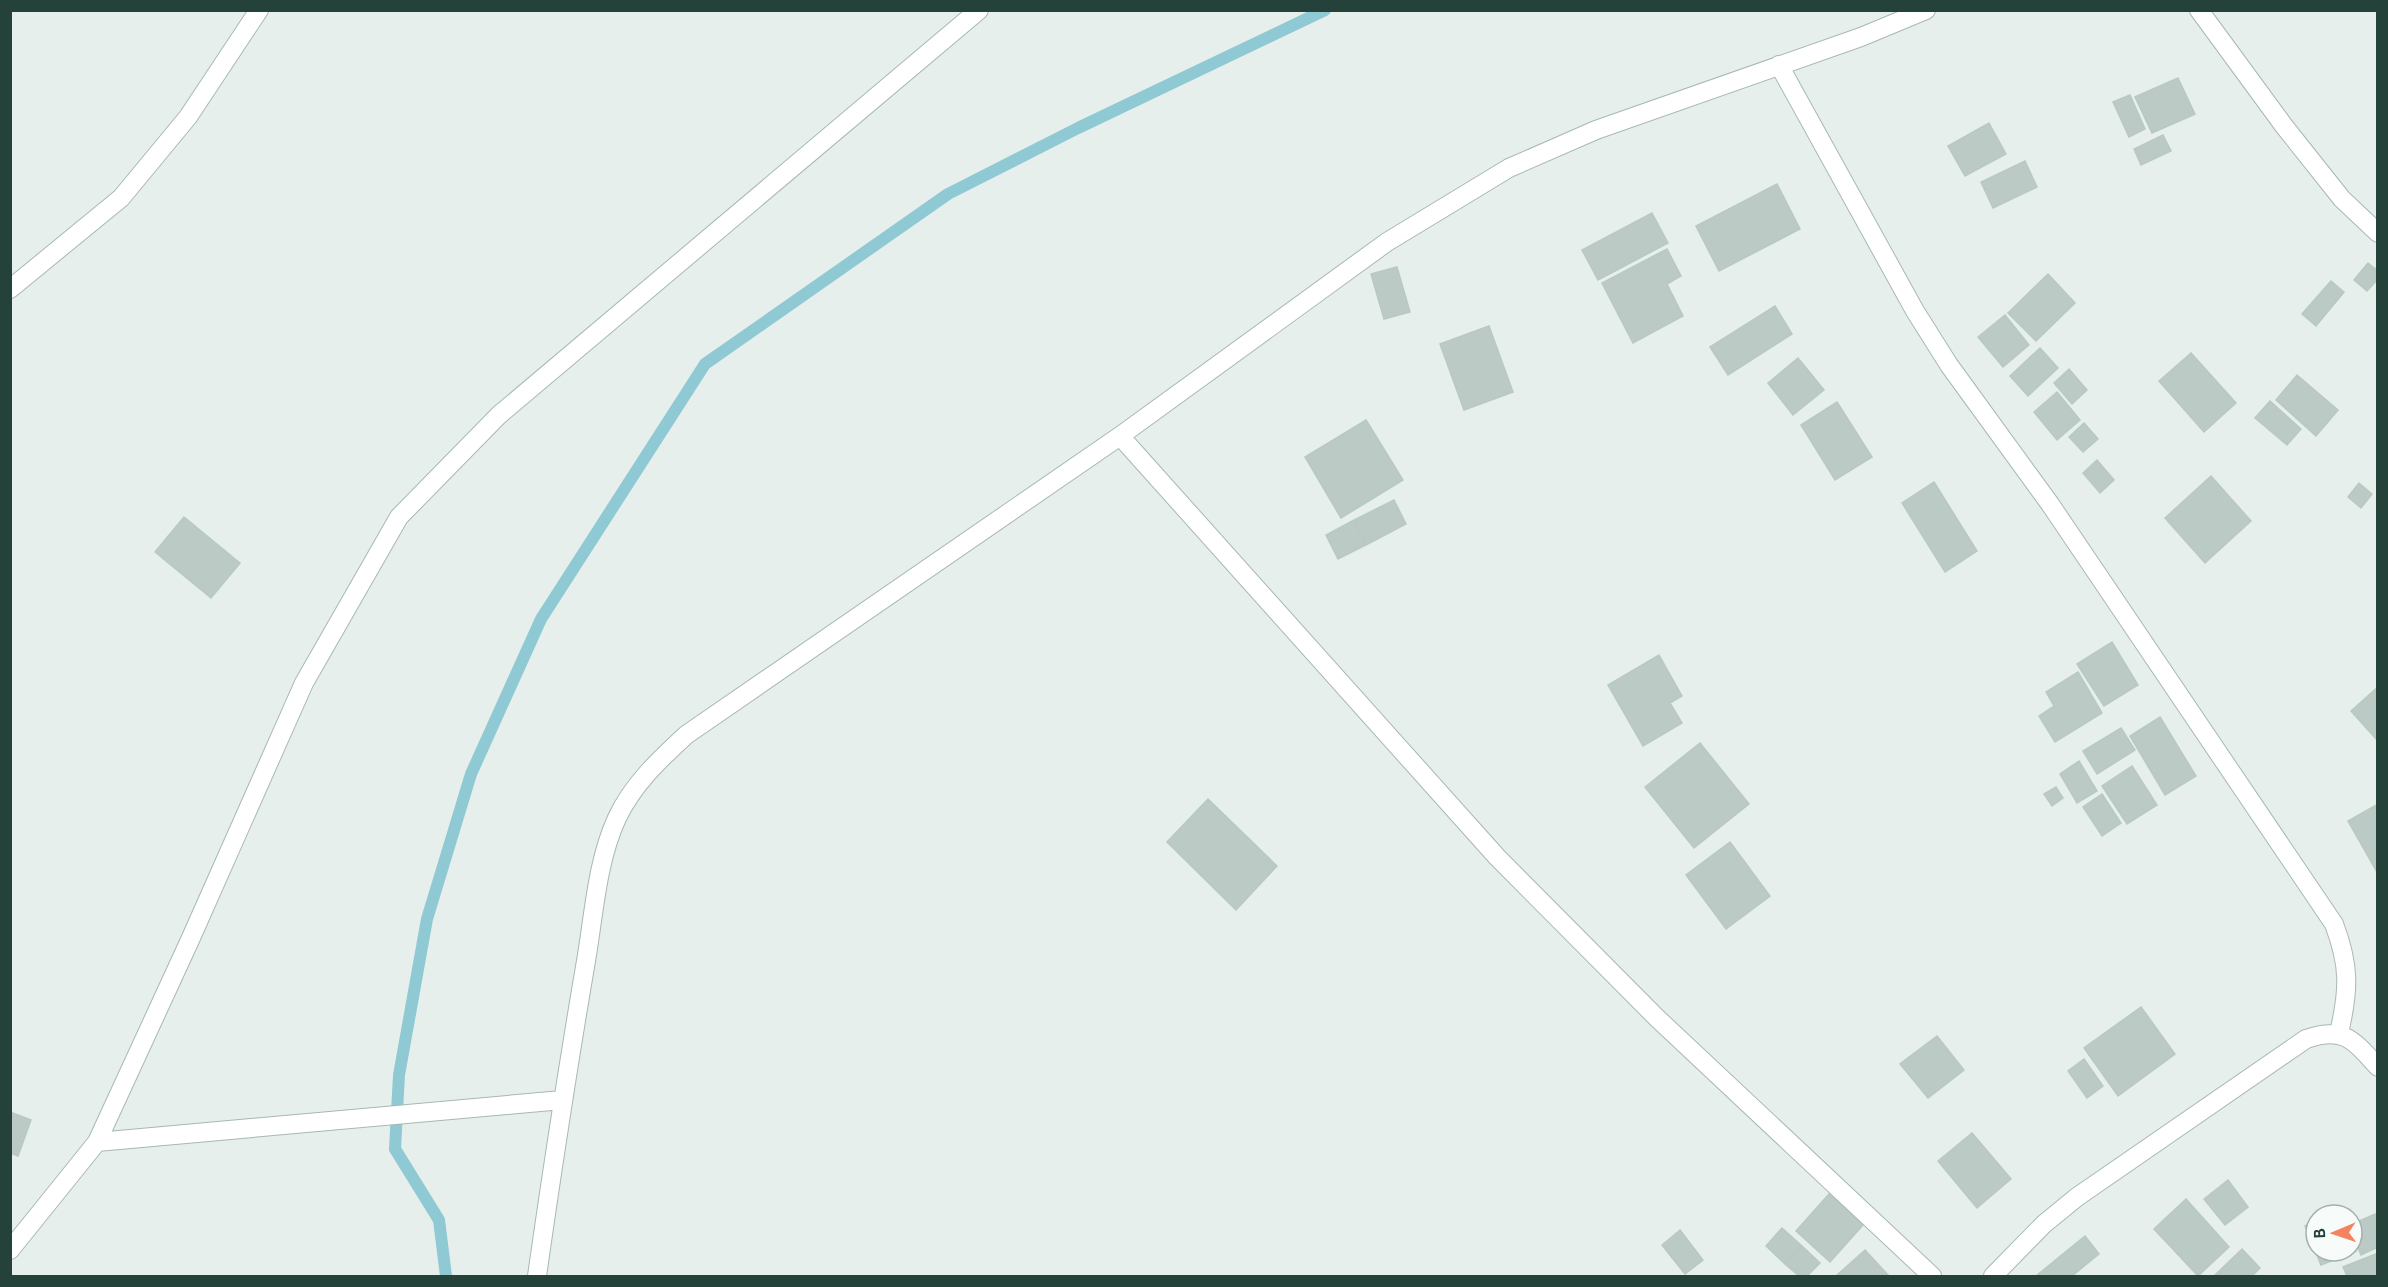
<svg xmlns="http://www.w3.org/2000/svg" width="2388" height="1287" viewBox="0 0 2388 1287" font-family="Cabin,sans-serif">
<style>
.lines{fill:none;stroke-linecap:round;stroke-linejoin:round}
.stream{stroke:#8ec9d4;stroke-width:12}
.building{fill:#bbcac4;stroke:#b8c9c2;stroke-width:1.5}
.minor-casing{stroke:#a8b8b2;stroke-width:20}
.minor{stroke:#fff;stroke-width:18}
</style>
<rect width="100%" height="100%" fill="#e6efeb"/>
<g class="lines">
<path class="stream" d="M446 1276 439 1220 395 1149 399 1075 427 919 471 774 541 619 705 364 948 194 1078 128 1325 10"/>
</g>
<path class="building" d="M2178 78 2195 114 2152 133 2135 97Z
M2130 95 2145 129 2129 137 2113 102Z
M1989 123 2006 154 1965 176 1948 146Z
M2163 135 2171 151 2141 165 2134 149Z
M2025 161 2037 187 1993 208 1981 182Z
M1777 184 1800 229 1719 271 1696 226Z
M1652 213 1668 243 1598 280 1582 250Z
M1667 249 1681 276 1667 284 1683 316 1633 343 1602 283Z
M2368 263 2378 271V279L2367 291 2354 280Z
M1397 267 1410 312 1384 319 1371 274Z
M2048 274 2075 303 2036 341 2008 313Z
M2331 281 2344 292 2316 326 2302 314Z
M1775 306 1792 334 1728 375 1710 347Z
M2005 315 2029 345 2003 367 1978 337Z
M1489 326 1513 392 1464 410 1440 344Z
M2040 348 2058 368 2028 396 2010 376Z
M2191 353 2236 403 2204 432 2159 381Z
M1798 358 1824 390 1793 415 1768 383Z
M2069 369 2087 390 2072 404 2054 383Z
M2297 375 2338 410 2316 436 2276 400Z
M2057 392 2080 420 2057 440 2034 412Z
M2270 401 2301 429 2287 445 2255 418Z
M1837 402 1872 457 1835 480 1801 425Z
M1366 420 1403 480 1341 518 1305 457Z
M2084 423 2098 439 2083 452 2069 437Z
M2097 460 2114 480 2100 493 2083 473Z
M2211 476 2251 521 2205 563 2165 518Z
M1934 482 1977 551 1945 572 1902 503Z
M2359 483 2372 494 2361 508 2348 497Z
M1394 500 1406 524 1366 545 1354 520Z
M184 517 240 563 211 598 155 552Z
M1354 520 1366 545 1338 559 1326 535Z
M2112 642 2138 685 2104 706 2077 664Z
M1659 655 1682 696 1670 703 1682 723 1643 746 1608 685Z
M2078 672 2102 713 2055 742 2039 716 2054 706 2046 692Z
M2378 687V741L2351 711Z
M2160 717 2196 776 2165 795 2130 736Z
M2121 728 2135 750 2097 774 2083 751Z
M1700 743 1749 804 1694 848 1645 787Z
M2079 761 2097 791 2077 803 2060 774Z
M2132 766 2157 805 2127 824 2102 786Z
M2056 787 2063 798 2052 806 2044 794Z
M2102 794 2121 823 2102 836 2083 807Z
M1208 799 1277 866 1236 910 1167 842Z
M2378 804V874L2348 821Z
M1730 842 1770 896 1726 929 1686 875Z
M2141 1007 2175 1054 2118 1096 2084 1048Z
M1937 1036 1964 1070 1928 1098 1900 1064Z
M2084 1059 2103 1086 2087 1098 2068 1071Z
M10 1112 31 1120 18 1156 10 1153Z
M1972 1133 2011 1179 1977 1208 1938 1161Z
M2228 1180 2248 1207 2225 1225 2204 1199Z
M1829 1194 1863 1225 1830 1262 1796 1231Z
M2186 1199 2229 1247 2198 1276 2154 1229Z
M2378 1213V1247L2361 1255 2352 1233V1224Z
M2316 1221V1251H2352V1241L2356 1251 2321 1265 2305 1226Z
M1782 1228 1802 1246 1785 1264 1766 1246Z
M1680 1230 1703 1260 1685 1274 1662 1245Z
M2085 1236 2099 1254 2072 1276H2036Z
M1802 1246 1820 1263 1807 1276H1799L1785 1264Z
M2242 1249 2260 1268 2252 1276H2214Z
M1865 1250 1889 1276H1836Z
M2378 1253V1276H2347L2343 1267Z"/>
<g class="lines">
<defs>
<path id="minor" d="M2199 10 2284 126 2342 199 2378 233
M1779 65 1915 311 1949 365 2050 504 2334 924C2350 966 2349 990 2339 1033
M10 289 121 198 188 117 259 10
M1120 436 1497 857 1658 1019 1932 1276
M97 1142 562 1100
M10 1250 97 1142 190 940 304 683 399 517 499 415 979 10
M537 1276C552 1171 568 1066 586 961 594 914 597 861 617 818 633 784 659 760 686 735L1120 436 1387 242 1509 168 1596 130 1861 37 1926 10
M1993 1276 2044 1224 2077 1197 2306 1039C2344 1026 2353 1040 2378 1067"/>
</defs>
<use href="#minor" class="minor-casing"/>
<use href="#minor" class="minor"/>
</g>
<rect width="2388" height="1287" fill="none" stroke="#24423a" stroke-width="24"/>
<g transform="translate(2334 1233) rotate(268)"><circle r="28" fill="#f7fbf9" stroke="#a3b1ad" stroke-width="1.5"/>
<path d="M0-4.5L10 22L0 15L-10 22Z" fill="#f4845f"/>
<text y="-9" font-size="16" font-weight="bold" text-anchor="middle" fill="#24423a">B</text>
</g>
</svg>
